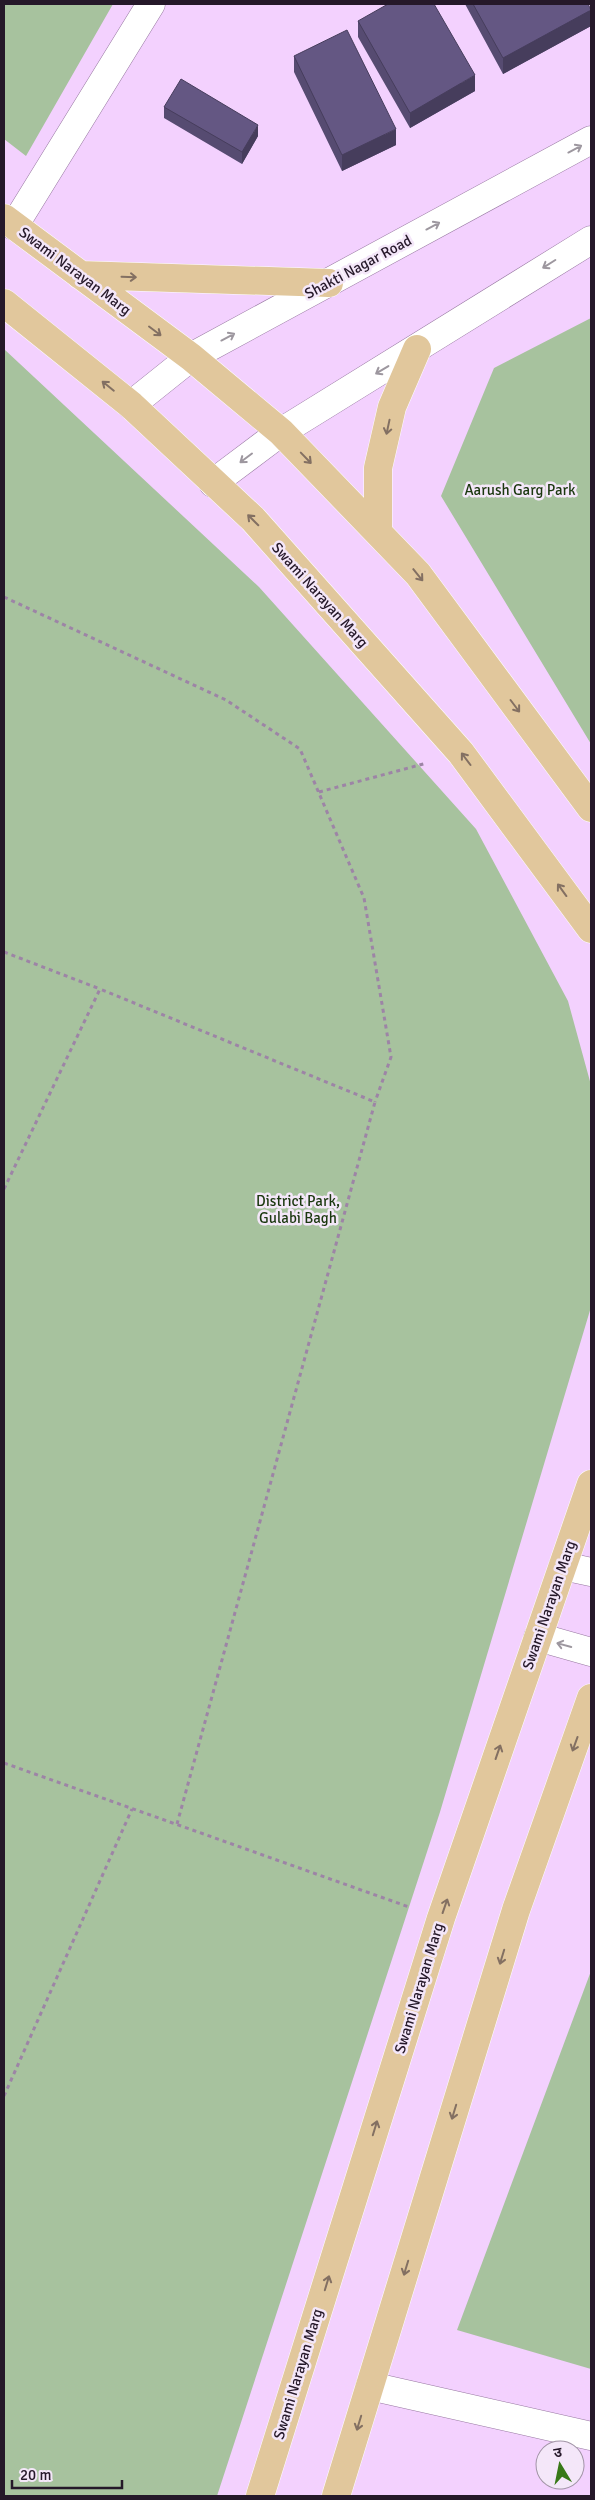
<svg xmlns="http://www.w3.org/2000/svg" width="595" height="2500" viewBox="0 0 595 2500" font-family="Signika,'Noto Sans Devanagari',sans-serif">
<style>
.green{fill:#a7c29e}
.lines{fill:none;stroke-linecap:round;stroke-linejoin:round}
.minor-casing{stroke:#9778a1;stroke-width:29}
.major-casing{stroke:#fff;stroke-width:29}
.path{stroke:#9d84a6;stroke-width:3;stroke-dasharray:4 4;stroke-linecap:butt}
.minor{stroke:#fff;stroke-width:28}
.major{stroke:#e1c79c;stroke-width:28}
.wall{fill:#564b71}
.shaded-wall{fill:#463d5c}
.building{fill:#645783;stroke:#463d5c}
.oneway{stroke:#9d979f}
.oneway2{stroke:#837062}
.labels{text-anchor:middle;stroke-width:5;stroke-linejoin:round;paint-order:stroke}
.street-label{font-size:15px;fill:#251829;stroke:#f4e7f9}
.park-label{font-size:15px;fill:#1b380f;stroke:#f4e7f9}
</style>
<rect width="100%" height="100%" fill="#f3d1fe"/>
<path class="green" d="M4 4H113L26 156 4 139Z
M591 318V744L441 496 494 368Z
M4 349 259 587 476 829 568 1001 591 1085V1307L440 1812 217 2496H4Z
M591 1971V2369L457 2330Z"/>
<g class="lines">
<defs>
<path id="minor" d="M14 226 151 4
M131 405 191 357 591 140
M213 483 281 432 591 240
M563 1566 591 1572
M538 1637 591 1652
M370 2386 591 2436"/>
<path id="major" d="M4 218 191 357 281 432 418 574 591 808
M80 275 329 283
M4 303 131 405 253 519 461 753 591 929
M378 531V468L392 407 417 349
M260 2496 441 1918 591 1484
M336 2496 516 1910 591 1698"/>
</defs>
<use href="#minor" class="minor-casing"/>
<use href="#major" class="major-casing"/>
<path class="path" d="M4 597 226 700 300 749 364 898 391 1057 375 1102
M319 792 427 763
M4 952 100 989
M4 1189 100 989 375 1102 177 1824
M4 1763 409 1907
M4 2096 132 1809"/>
<use href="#minor" class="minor"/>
<use href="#major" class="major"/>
</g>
<path class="wall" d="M465 4H588L591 26 503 74Z
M358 21 475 91 410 128 358 37Z
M294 56 396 145 342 171 294 72Z
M164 107 258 136 242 164 164 118Z"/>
<path class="shaded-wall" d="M591 10V26L503 74V58Z
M475 75V91L410 128V113Z
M258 125V136L242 164V152Z
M396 129V145L342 171V155Z"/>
<path class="building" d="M388 4H434L475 75 410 113 358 21Z
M473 4H588L591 10 503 58Z
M347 30 396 129 342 155 294 56Z
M181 79 258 125 242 152 164 107Z"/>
<defs><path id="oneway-shaft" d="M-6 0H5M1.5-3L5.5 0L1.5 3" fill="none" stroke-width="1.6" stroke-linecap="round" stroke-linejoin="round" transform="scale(1.25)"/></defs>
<g class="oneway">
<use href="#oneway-shaft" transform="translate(575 149) rotate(-28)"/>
<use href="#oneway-shaft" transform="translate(433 226) rotate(-28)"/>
<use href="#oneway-shaft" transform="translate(549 264) rotate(148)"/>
<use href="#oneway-shaft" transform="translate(228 337) rotate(-28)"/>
<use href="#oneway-shaft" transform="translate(382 370) rotate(149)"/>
<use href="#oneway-shaft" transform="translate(246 458) rotate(143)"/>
<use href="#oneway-shaft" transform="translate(564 1645) rotate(-165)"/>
</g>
<g class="oneway2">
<use href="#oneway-shaft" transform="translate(129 277) rotate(2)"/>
<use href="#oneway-shaft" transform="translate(155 331) rotate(37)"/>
<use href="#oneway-shaft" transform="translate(108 386) rotate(-141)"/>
<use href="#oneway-shaft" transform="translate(388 427) rotate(102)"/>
<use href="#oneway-shaft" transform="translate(306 458) rotate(46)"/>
<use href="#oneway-shaft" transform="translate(253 520) rotate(-135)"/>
<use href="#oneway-shaft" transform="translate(418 575) rotate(51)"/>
<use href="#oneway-shaft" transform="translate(515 706) rotate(53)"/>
<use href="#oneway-shaft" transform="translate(466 759) rotate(-127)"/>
<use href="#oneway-shaft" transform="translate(562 890) rotate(-126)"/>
<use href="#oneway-shaft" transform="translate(575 1744) rotate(110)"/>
<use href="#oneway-shaft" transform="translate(498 1752) rotate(-71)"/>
<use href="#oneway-shaft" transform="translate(445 1906) rotate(-71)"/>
<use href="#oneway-shaft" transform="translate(502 1957) rotate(107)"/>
<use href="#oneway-shaft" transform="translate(454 2112) rotate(107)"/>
<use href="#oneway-shaft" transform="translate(375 2128) rotate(-73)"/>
<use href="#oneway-shaft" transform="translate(406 2268) rotate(107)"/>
<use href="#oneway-shaft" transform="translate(327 2283) rotate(-73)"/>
<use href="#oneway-shaft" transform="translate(359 2423) rotate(107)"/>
</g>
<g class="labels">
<g class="street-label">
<text transform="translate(358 267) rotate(-28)" y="5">Shakti Nagar Road</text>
<text transform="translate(75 271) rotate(37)" y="5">Swami Narayan Marg</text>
<text transform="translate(320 595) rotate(48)" y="5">Swami Narayan Marg</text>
<text transform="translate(549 1605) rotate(-71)" y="5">Swami Narayan Marg</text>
<text transform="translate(419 1988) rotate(-73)" y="5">Swami Narayan Marg</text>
<text transform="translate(298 2374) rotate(-73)" y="5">Swami Narayan Marg</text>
</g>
<g class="park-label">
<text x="520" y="495">Aarush Garg Park</text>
<text x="298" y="1206">District Park,<tspan x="298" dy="17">Gulabi Bagh</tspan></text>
</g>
</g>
<rect width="595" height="2500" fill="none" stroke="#251829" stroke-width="10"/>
<g transform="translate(560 2465) rotate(350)"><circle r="24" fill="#f4e7f9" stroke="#a194a6"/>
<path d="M0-4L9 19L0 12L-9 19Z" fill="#387918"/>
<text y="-8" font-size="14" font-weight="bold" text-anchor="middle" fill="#251829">उ</text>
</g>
<path d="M12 2480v8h110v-8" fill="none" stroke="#251829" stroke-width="2.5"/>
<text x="20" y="2480" font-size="15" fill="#251829" stroke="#f4e7f9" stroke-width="4" paint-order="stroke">20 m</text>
</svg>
